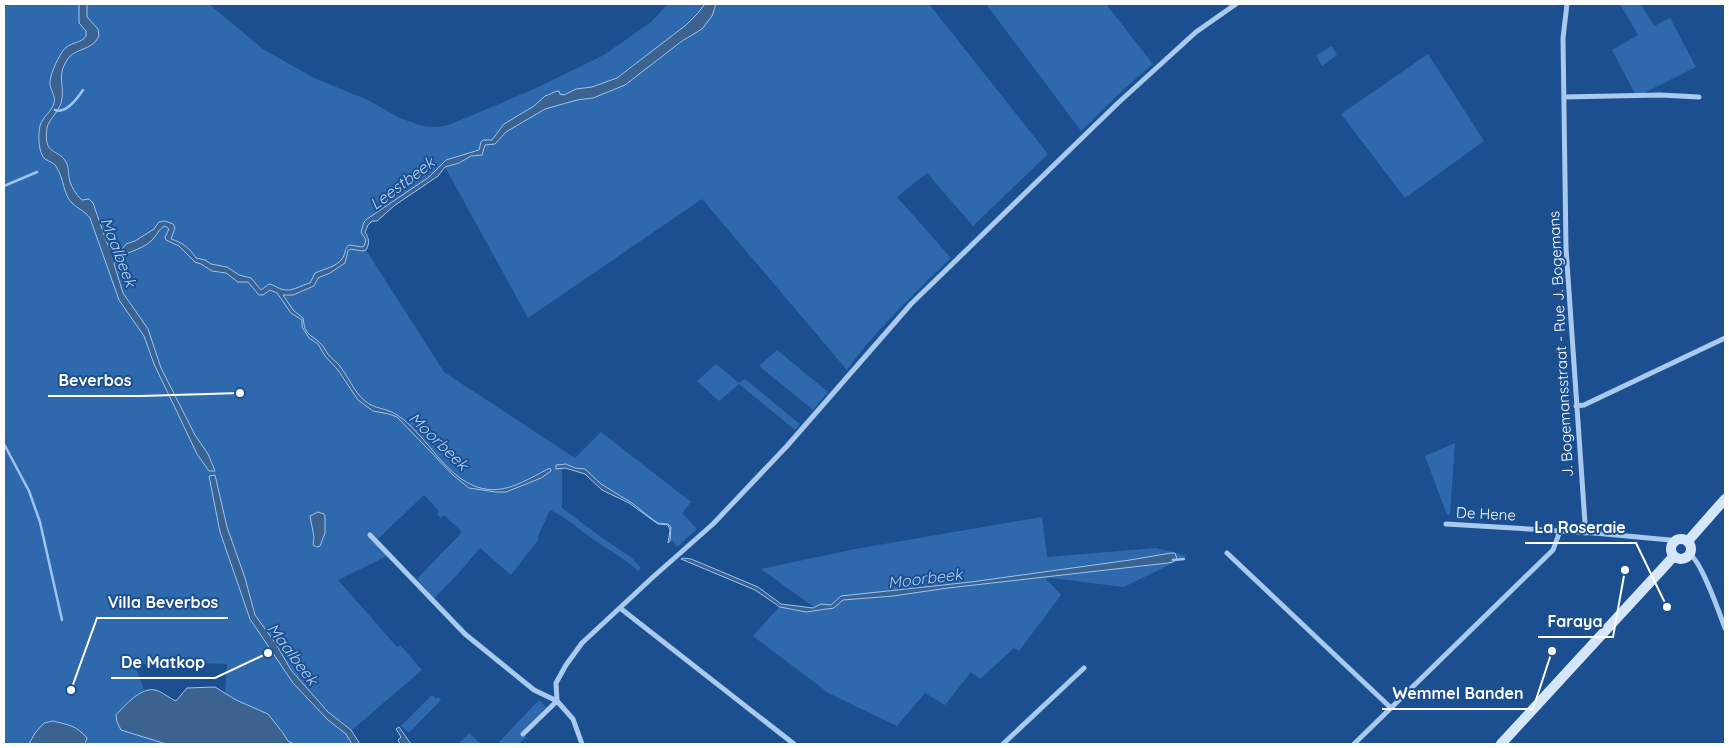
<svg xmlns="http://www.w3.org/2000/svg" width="1729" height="748" viewBox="0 0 1729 748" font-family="Quicksand,sans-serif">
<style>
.green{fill:#2e69ad}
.water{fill:#3c6290;stroke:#9cc4f0}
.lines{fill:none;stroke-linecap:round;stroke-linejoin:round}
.stream{stroke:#9cc4f0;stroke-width:2.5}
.street{stroke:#a9c9ee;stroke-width:5}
.secondary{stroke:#d6e6fa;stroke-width:10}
.labels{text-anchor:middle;stroke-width:4;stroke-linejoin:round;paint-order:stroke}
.street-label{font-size:15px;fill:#fff;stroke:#1b4f8f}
.water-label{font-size:16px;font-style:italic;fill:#b5d3f5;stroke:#1b4f8f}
.leader{fill:none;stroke:#fff;stroke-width:2}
.callout-dot{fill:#fff;stroke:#1b4f8f;stroke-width:2}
.callout-label{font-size:16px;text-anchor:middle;font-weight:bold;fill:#fff;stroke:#1b4f8f;stroke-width:4;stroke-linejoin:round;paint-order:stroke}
</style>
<rect width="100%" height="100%" fill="#1b4f8f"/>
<path class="green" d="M4 4H209L263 49 314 78 368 100 400 118 422 126 436 127 449 125 534 89 604 55 651 22 668 4H929L1048 154 973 226 927 173 897 197 951 258C942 267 932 275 923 285 896 312 869 339 847 370L702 199 528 318 445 167C433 184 412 193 396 205 389 209 384 216 378 220 371 224 367 223 365 232L369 240 366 250 444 372 575 458 601 432 691 502 682 513 697 529 677 547 672 540 670 541V525L658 523 652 519 630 502 601 484 585 469 575 468 567 464 565 468H562V508L601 537 632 558 641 568 638 571C625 558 611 552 596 541 580 531 568 518 550 510L537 538 539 539 511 575 480 548 456 576 434 598 417 579 462 532 444 515 441 518 437 514 439 511 424 495 378 539 371 532 367 535 387 556 338 580 397 647 400 645 422 670 352 730 354 744H294L288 741 283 733 268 714 236 700 225 693 227 664 174 662 135 665 144 690 129 701 116 715 121 730 166 744H4Z
M986 4H1106L1153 64 1125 88 1081 131Z
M1620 4H1641L1654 26 1670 18 1696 67 1644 93 1635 94 1612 50 1638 35Z
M1332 46 1337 55 1322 66 1316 55Z
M1428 54 1484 141 1405 198 1341 114Z
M777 350 828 392 813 410 759 366Z
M716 364 739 383 745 379 800 424 795 430 739 384 719 401 697 381Z
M1455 443 1450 515H1447L1425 456Z
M1042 517 1047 557 1156 548 1187 556 1124 587 1050 578 1046 579 1061 595 1019 651 1014 648 980 679 971 672 945 705 925 693 897 726 830 694 753 636 779 607 806 612 818 610 761 569 855 549Z
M432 695 436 699 438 697 441 700 409 733 401 726Z
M539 700 546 707 521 732 526 737 519 744H497Z
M469 733 481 744H458Z"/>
<path class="water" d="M79 4H87V17L98 29 99 36C91 52 75 47 67 60 57 76 64 82 62 98 61 111 49 118 47 128 43 156 58 148 66 162 69 167 68 172 69 177 70 185 76 195 82 200L89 199 93 203 107 243 113 255 120 252 126 244 135 241 154 229 159 222 165 221 173 224 175 228 171 239C181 242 190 248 196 258L205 260 211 264 227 267 239 275 251 278 261 290 269 284C274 285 276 287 281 289 291 293 301 285 310 283L315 273C324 269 336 267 342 259 346 254 344 249 349 245L362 247 364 246 366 240 361 232 364 222 367 219 429 177 446 160 479 150 481 142 483 140H492L504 124 534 106 545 96C550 95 554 91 559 91L560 94 564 95 576 89 592 87 617 78 686 25 698 13 705 4H716L712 16 702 29 682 41 625 85 593 98 577 100 545 109 506 132 495 144 485 145 482 155 471 156 459 163 445 167 438 176 395 205 377 221H372L368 225 365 232C369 238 370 243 366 250L363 251 350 249 348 251 345 263 330 273 318 278 314 286 293 295H283L293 310 303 318C304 324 304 327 307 332 311 337 315 338 319 342 323 345 325 350 328 354 331 358 335 361 339 365 348 376 354 392 365 401 374 409 387 408 397 415 424 432 441 471 472 485 501 498 524 481 550 468L551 471 541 478 506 492H496L469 488 453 475 397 417 389 414 373 411 358 400 338 370 325 356 318 344 309 338 302 327V320L291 313 277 293 270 290 263 295H259L248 282H238L226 273 212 271 201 264 195 262 179 246 166 240 165 237 169 229 165 226C158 229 157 236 151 241 141 251 123 251 114 264L123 293 148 329 161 368 195 435 208 454 215 471H209L197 454 177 412 154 364 144 336 119 300 90 218C85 211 78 209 72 203 63 194 64 179 57 168 55 163 50 162 45 159 38 153 38 134 40 126 42 117 52 112 54 103 56 96 51 91 50 85 49 76 57 60 62 52 69 41 82 44 86 36V31L79 23Z
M566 464 575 468 585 469 601 484 632 503 652 519 658 523 668 524 671 527 670 541 668 543 670 530 668 525 658 524 629 503 602 490 585 474 565 468 556 469V465Z
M215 475 227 527 245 578 255 615 276 644 291 670 328 712 351 730 360 744H352L346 734 328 720 293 683 250 619 220 532 209 476Z
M318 512 324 514 325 516V533L320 546 317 547 313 545 314 537 310 516Z
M1171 553H1175L1177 559 1173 562 1168 563 948 588 893 596 843 600 834 608 806 612 780 607 755 590 681 559 683 558 691 559 758 587 781 604 813 608 821 604 831 605 841 596 971 582 1130 560Z
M215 687 236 700 268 714 283 733 288 741 294 744H166L121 730 117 722 116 715C125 705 141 687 155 690 161 691 169 698 176 701L187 688Z
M53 721C68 725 76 725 87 738L85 744H29L35 733 44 723Z
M399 727 411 744H400L398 740 401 737 396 729Z"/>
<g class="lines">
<path class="stream" d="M55 110C66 114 77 99 83 90
M4 186 37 172
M4 444 29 491 40 522 62 620
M1173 560 1184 559"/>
<path class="street" d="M1567 4 1563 38 1566 248 1585 523 1584 533
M1564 97 1660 95 1699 97
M1576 406 1584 405 1725 338
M1446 524 1594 533 1670 540 1673 543
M370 535 465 634 534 690 557 701 573 719 582 744
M1227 553 1391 708
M1690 555C1701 560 1720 615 1725 628
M620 608 794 744
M557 701 556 683 566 665 582 643 653 577 713 524 787 446 911 304 1118 103 1196 32 1236 4
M523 734 557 701
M1003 744 1084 668
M1354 744 1553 550 1560 531"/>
<path class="secondary" d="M1671 549a10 10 0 1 1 20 0a10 10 0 1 1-20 0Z
M1688 541 1725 499
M1501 744 1674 556"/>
</g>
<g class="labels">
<g class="street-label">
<text transform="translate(1561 344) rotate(-93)" y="5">J. Bogemansstraat - Rue J. Bogemans</text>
<text transform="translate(1486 514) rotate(3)" y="5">De Hene</text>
</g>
<g class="water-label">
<text transform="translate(402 183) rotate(-37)" y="6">Leestbeek</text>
<text transform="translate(119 252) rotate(69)" y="6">Maalbeek</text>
<text transform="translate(439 441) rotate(44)" y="6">Moorbeek</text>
<text transform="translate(925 578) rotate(-7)" y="6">Moorbeek</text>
<text transform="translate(293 654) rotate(53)" y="6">Maalbeek</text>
</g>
</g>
<path class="leader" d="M240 393L141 396H48M1667 607L1636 543H1525M71 690L97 618H228M1625 570L1613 637H1538M268 653L215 678H111M1552 651L1533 709H1382"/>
<g class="callout-dot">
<circle cx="240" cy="393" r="5"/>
<circle cx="1667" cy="607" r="5"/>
<circle cx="71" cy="690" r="5"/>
<circle cx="1625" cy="570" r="5"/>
<circle cx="268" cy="653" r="5"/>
<circle cx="1552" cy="651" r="5"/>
</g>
<g class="callout-label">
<text x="95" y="386">Beverbos</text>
<text x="1580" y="533">La Roseraie</text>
<text x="163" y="608">Villa Beverbos</text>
<text x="1575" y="627">Faraya</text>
<text x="163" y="668">De Matkop</text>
<text x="1458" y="699">Wemmel Banden</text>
</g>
<rect width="1729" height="748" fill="none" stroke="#ffffff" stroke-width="10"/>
</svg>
